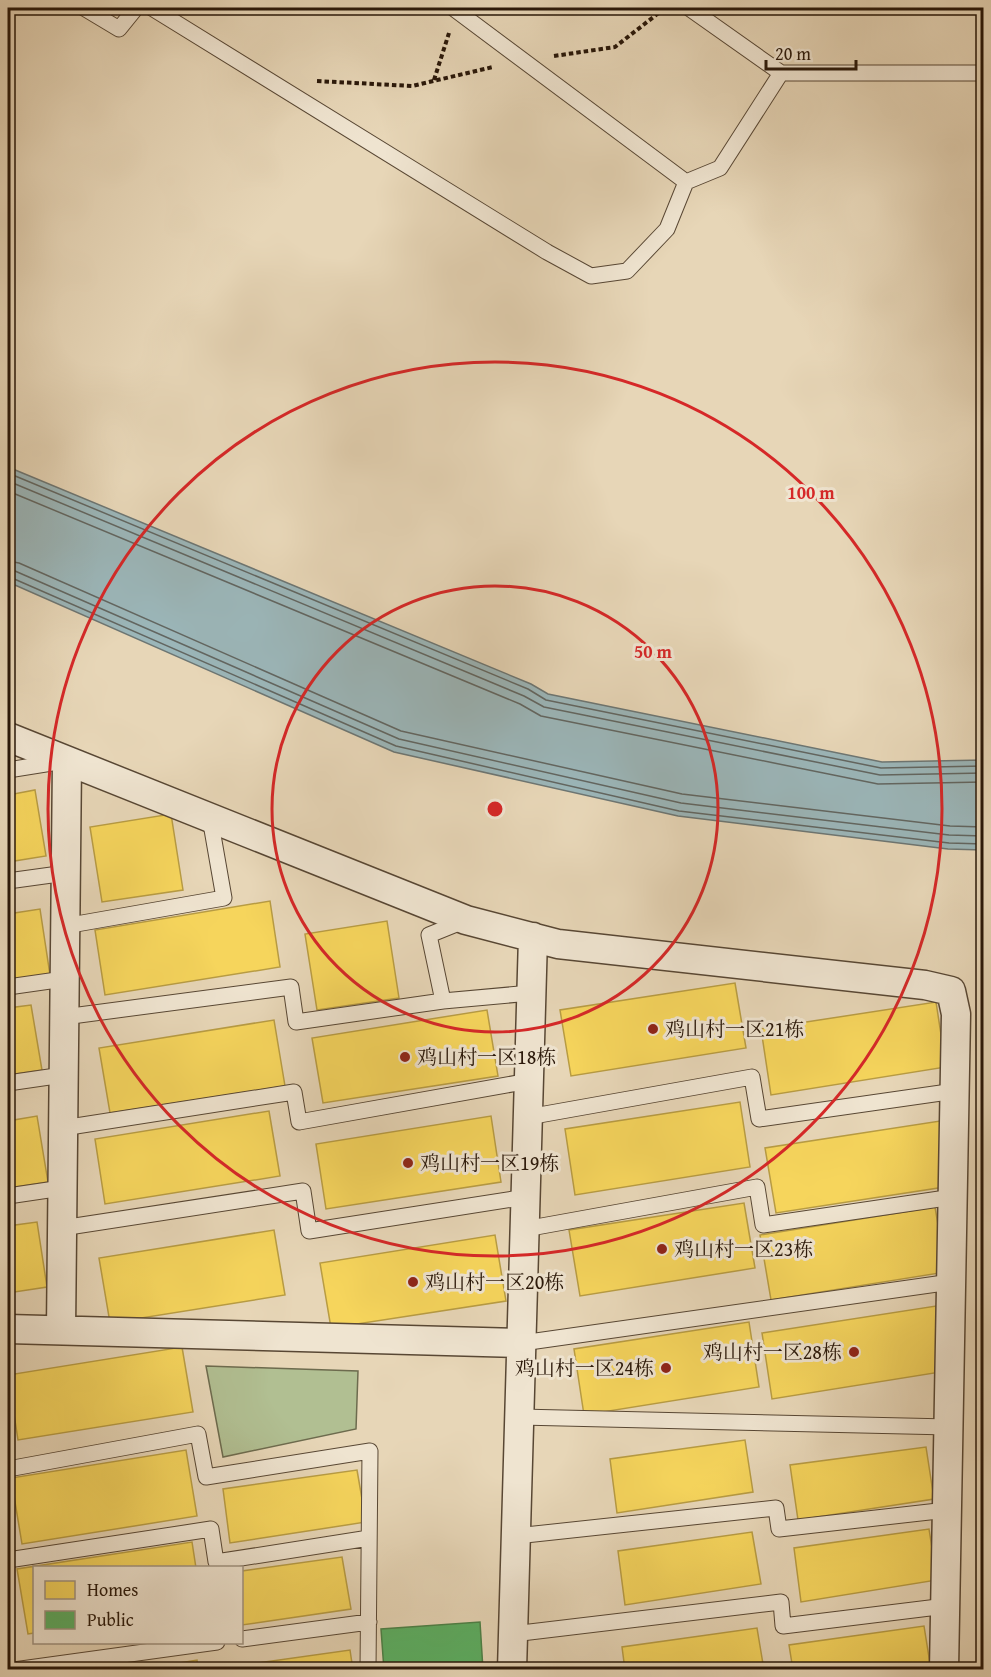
<svg xmlns="http://www.w3.org/2000/svg" width="991" height="1677" viewBox="0 0 991 1677" font-family="'Gentium Book Plus','Noto Serif SC',serif">
<style>
.green{fill:#b1bf92;stroke:#6d6b4e;stroke-width:1.5}
.water{fill:#9bb6b9;stroke:#6d7673;stroke-width:1.5}
.homes{fill:#f6d55c;stroke:#b89c43;stroke-width:1.5}
.public{fill:#5aae61;stroke:#4b8147;stroke-width:1.5}
.lines{fill:none;stroke-linecap:round;stroke-linejoin:round}
.shore{stroke:#626661;stroke-width:1.5}
.lane-casing{stroke:#584734;stroke-width:17}
.street-casing{stroke:#584734;stroke-width:31}
.path{stroke:#291709;stroke-width:4;stroke-dasharray:4.5 3;stroke-linecap:butt}
.lane{stroke:#efe4d0;stroke-width:15}
.street{stroke:#efe4d0;stroke-width:28}
.ring{fill:none;stroke:#d62828;stroke-width:3}
.poi-dot{fill:#8f2418;stroke:#efe4d0;stroke-width:2}
.labels{text-anchor:middle;stroke-width:6;stroke-linejoin:round;paint-order:stroke}
.poi-label{font-size:20px;fill:#291709;stroke:#efe4d0;text-anchor:start}
.centre{fill:#d62828;stroke:#efe4d0;stroke-width:3}
.ring-label{font-size:18px;text-anchor:middle;font-weight:bold;fill:#d62828;stroke:#efe4d0;stroke-width:6;stroke-linejoin:round;paint-order:stroke}
</style>
<rect width="100%" height="100%" fill="#e7d6b7"/>
<filter id="stains"><feTurbulence type="fractalNoise" baseFrequency=".00333" numOctaves="4"/><feColorMatrix values="0 0 0 0 .2 0 0 0 0 .09 0 0 0 0 .02 0 0 0 .5 -.17"/></filter>
<radialGradient id="worn" r=".72"><stop offset=".6" stop-color="#630" stop-opacity="0"/><stop offset="1" stop-color="#630" stop-opacity=".3"/></radialGradient>
<path class="green" d="M206 1366 358 1371 356 1429 223 1457Z"/>
<path class="water" d="M8 467 531 684 548 694 882 762 983 760V850L948 849 678 816 394 752 8 582Z"/>
<path class="homes" d="M35 790 46 856 8 862V795Z
M171 814 183 890 102 902 90 827Z
M270 901 280 967 105 995 95 930Z
M40 909 50 975 8 982V914Z
M387 921 399 998 317 1010 305 934Z
M735 983 746 1048 571 1076 560 1010Z
M936 1002 946 1067 771 1095 761 1029Z
M31 1005 42 1070 8 1075V1008Z
M487 1010 498 1076 323 1103 312 1038Z
M274 1020 285 1086 110 1113 99 1048Z
M740 1102 750 1167 575 1195 565 1129Z
M269 1111 280 1176 105 1204 95 1139Z
M37 1116 48 1182 8 1188V1121Z
M491 1116 501 1182 326 1209 316 1144Z
M940 1121 951 1186 776 1213 765 1148Z
M744 1203 755 1268 580 1296 569 1230Z
M935 1207 946 1272 771 1300 760 1235Z
M37 1222 47 1287 8 1293V1226Z
M274 1230 285 1295 110 1323 99 1258Z
M495 1235 506 1301 331 1328 320 1263Z
M936 1306 947 1371 772 1399 762 1333Z
M749 1322 759 1387 584 1415 574 1349Z
M182 1347 193 1412 18 1440 8 1375Z
M745 1440 753 1492 617 1513 610 1459Z
M926 1447 934 1499 798 1520 790 1465Z
M186 1450 197 1516 22 1544 11 1478Z
M357 1470 366 1522 230 1543 223 1489Z
M929 1529 937 1580 801 1602 794 1548Z
M752 1532 761 1584 625 1605 618 1551Z
M192 1542 196 1568H34V1633L28 1634 17 1569Z
M342 1557 351 1609 242 1625V1571Z
M924 1626 931 1670H793L789 1645Z
M757 1628 764 1670H625L622 1647Z
M350 1650 353 1670H215V1669Z
M197 1660 198 1670H137Z"/>
<path class="public" d="M480 1622 483 1670H384L381 1629Z"/>
<g class="lines">
<path class="shore" d="M8 473 528 689 546 700 881 768 984 766
M8 481 524 696 544 707 880 775 984 773
M8 491 520 704 541 716 878 784 984 782
M8 561 19 563 401 731 682 794 950 826 984 827
M8 570 15 571 399 739 681 803 949 835 984 836
M8 577 12 578 396 746 679 811 949 843 984 844"/>
<defs>
<path id="lane" d="M84 8 119 29 136 8
M152 8 547 252 591 276 627 271 667 229 686 182
M453 8 686 182 720 168 781 73
M689 8 781 73H984
M8 770 58 762
M8 881 66 873
M65 926 224 898 210 818
M8 987 64 979
M443 1001 429 935 466 920
M64 1017 291 987 296 1022 443 1001 531 993
M8 1083 63 1075
M528 1117 752 1077 759 1119 955 1091
M63 1128 294 1092 299 1122 529 1081
M8 1196 62 1188
M62 1228 303 1191 309 1231 526 1197
M525 1229 757 1187 763 1225 953 1197
M522 1343 951 1282
M520 1417 949 1427
M8 1469 198 1434 206 1477 370 1451 368 1670
M516 1536 776 1508 779 1529 947 1510
M8 1560 211 1529 216 1562 369 1538
M513 1634 781 1602 783 1626 946 1606
M242 1639 369 1622
M14 1670 217 1642"/>
<path id="street" d="M8 737 466 920 558 944 925 985 951 991 956 1014 944 1670
M8 1329 522 1343
M61 1330 67 761
M512 1670 533 937"/>
</defs>
<use href="#lane" class="lane-casing"/>
<use href="#street" class="street-casing"/>
<path class="path" d="M554 56 615 47 665 8
M434 80 449 33
M317 81 412 86 493 67"/>
<use href="#lane" class="lane"/>
<use href="#street" class="street"/>
</g>
<g class="ring">
<circle cx="495" cy="809" r="223"/>
<circle cx="495" cy="809" r="447"/>
</g>
<g class="poi-dot">
<circle cx="653" cy="1029" r="6"/>
<circle cx="405" cy="1057" r="6"/>
<circle cx="408" cy="1163" r="6"/>
<circle cx="662" cy="1249" r="6"/>
<circle cx="413" cy="1282" r="6"/>
<circle cx="854" cy="1352" r="6"/>
<circle cx="666" cy="1368" r="6"/>
</g>
<g class="labels">
<g class="poi-label">
<text x="665" y="1036">鸡山村一区21栋</text>
<text x="417" y="1064">鸡山村一区18栋</text>
<text x="420" y="1170">鸡山村一区19栋</text>
<text x="674" y="1256">鸡山村一区23栋</text>
<text x="425" y="1289">鸡山村一区20栋</text>
<text x="842" y="1359" text-anchor="end">鸡山村一区28栋</text>
<text x="654" y="1375" text-anchor="end">鸡山村一区24栋</text>
</g>
</g>
<circle cx="495" cy="809" r="9" class="centre"/>
<g class="ring-label">
<text x="811" y="499">100 m</text>
<text x="653" y="658">50 m</text>
</g>
<rect width="991" height="1677" fill="none" stroke="#e7d6b7" stroke-width="30"/>
<rect x="9" y="9" width="973" height="1659" fill="none" stroke="#291709" stroke-width="3"/>
<rect x="15" y="15" width="961" height="1647" fill="none" stroke="#291709" stroke-width="1.5"/>
<rect x="33" y="1566" width="210" height="78" fill="#efe4d0" stroke="#a09280" stroke-width="1.5"/>
<rect x="45" y="1581" width="30" height="18" fill="#f6d55c" stroke="#a09280" stroke-width="1.5"/>
<text x="87" y="1596" font-size="18" fill="#291709">Homes</text>
<rect x="45" y="1611" width="30" height="18" fill="#5aae61" stroke="#a09280" stroke-width="1.5"/>
<text x="87" y="1626" font-size="18" fill="#291709">Public</text>
<path d="M766 60v9h90v-9" fill="none" stroke="#291709" stroke-width="3"/>
<text x="775" y="60" font-size="18" fill="#291709" stroke="#efe4d0" stroke-width="4.5" paint-order="stroke">20 m</text>
<rect width="100%" height="100%" filter="url(#stains)"/>
<rect width="100%" height="100%" fill="url(#worn)"/>
</svg>
